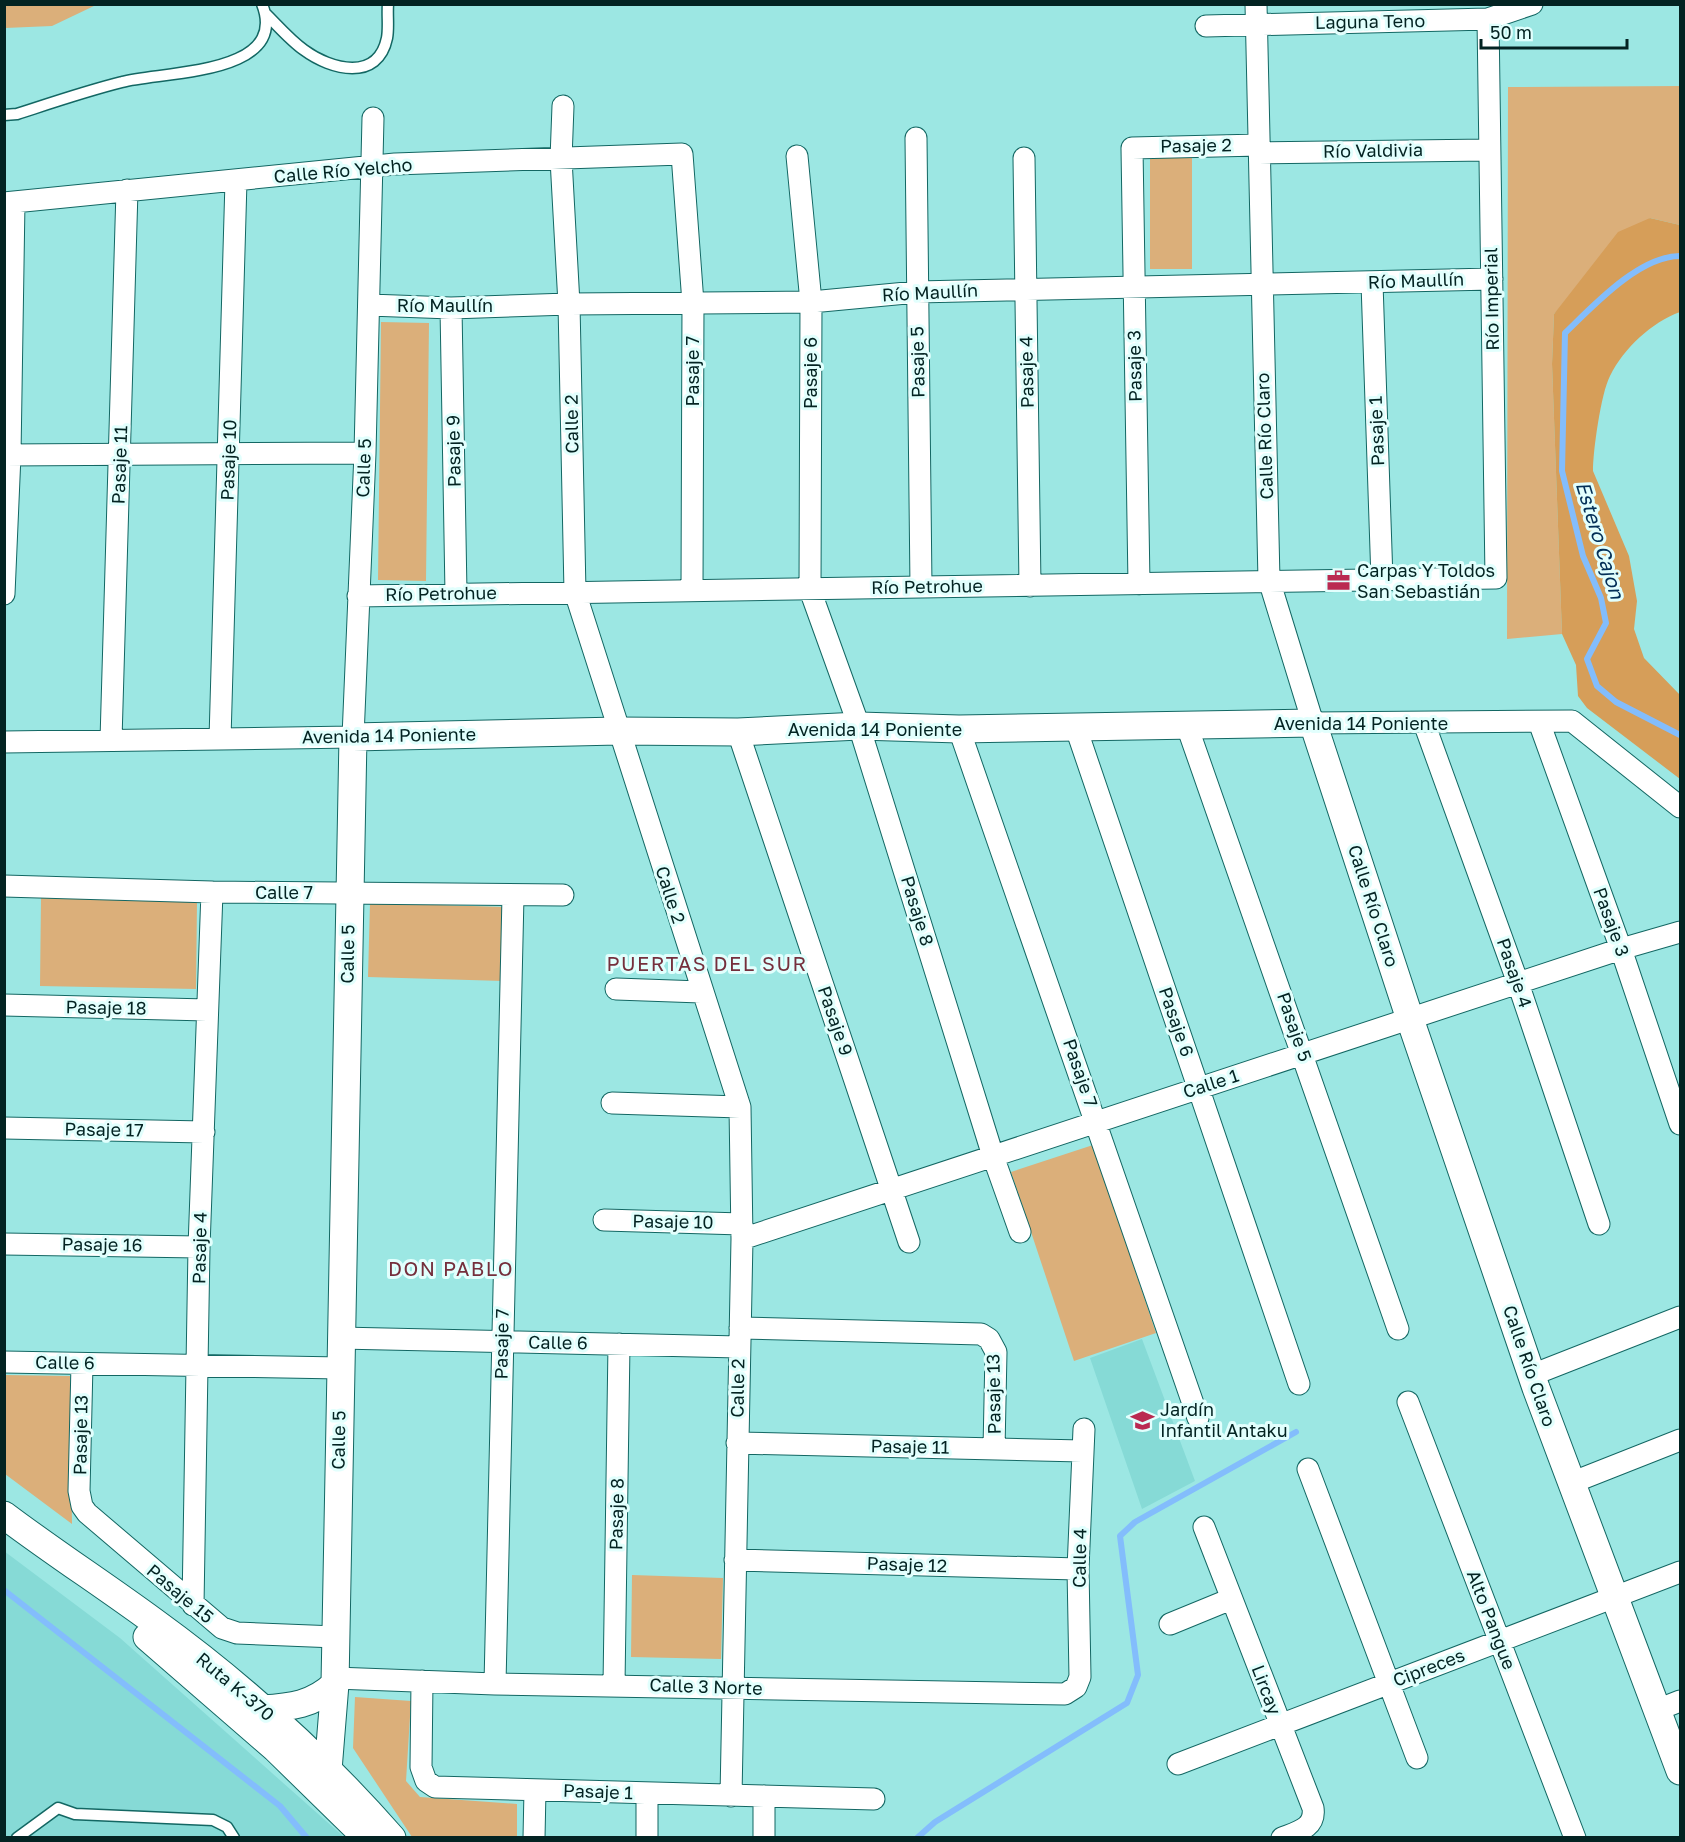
<svg xmlns="http://www.w3.org/2000/svg" width="1685" height="1842" viewBox="0 0 1685 1842" font-family="'Golos Text',sans-serif">
<style>
.built{fill:#86dad6}
.green{fill:#dbaf7a}
.forest{fill:#d69e59}
.lines{fill:none;stroke-linecap:round;stroke-linejoin:round}
.stream{stroke:#83bdfc;stroke-width:6}
.service-casing{stroke:#136763;stroke-width:13}
.minor-casing{stroke:#136763;stroke-width:23}
.tertiary-casing{stroke:#136763;stroke-width:29}
.service{stroke:#fff;stroke-width:10}
.minor{stroke:#fff;stroke-width:21}
.tertiary{stroke:#fff;stroke-width:27}
.labels{text-anchor:middle;stroke-width:6;stroke-linejoin:round;paint-order:stroke}
.street-label{font-size:18px;fill:#032322;stroke:#e2fffd}
.poi-label{font-size:18px;fill:#032322;stroke:#e2fffd;text-anchor:start}
.water-label{font-size:20px;font-style:italic;fill:#032f56;stroke:#e2fffd}
.neighbourhood-label{font-size:20px;letter-spacing:1.5px;fill:#752f3c;stroke:#e2fffd}
</style>
<rect width="100%" height="100%" fill="#9ce7e3"/>
<path class="built" d="M1142 1339 1195 1481 1142 1509 1090 1358Z
M4 1551 120 1638 344 1837H5Z"/>
<path class="green" d="M4 5 5 4 96 5 52 26 5 28Z
M1680 86V225L1650 218 1554 314 1552 364 1562 634 1507 639 1508 87Z
M1150 158H1192V269H1150Z
M381 322 429 323 426 581 378 580Z
M41 898 197 902 196 989 40 986Z
M370 903 505 907 503 981 368 977Z
M1093 1145 1156 1333 1074 1361 1011 1172Z
M5 1375 70 1376 72 1524 5 1474Z
M632 1575 723 1578 721 1659 631 1657Z
M355 1697 411 1701 406 1781 420 1797 517 1804V1837H412L353 1748Z"/>
<path class="forest" d="M1650 218 1680 225V312C1652 322 1624 348 1610 376 1601 393 1593 451 1593 471L1629 556 1637 601 1634 629 1644 658 1680 695V779L1587 708 1578 696 1576 665 1562 634 1552 364 1554 314 1618 232Z"/>
<g class="lines">
<path class="stream" d="M1680 256C1639 256 1593 306 1565 333L1562 471 1583 556 1601 598 1606 623 1587 659 1597 686 1616 702 1680 735
M4 1590 280 1806 307 1838
M917 1838 935 1822 1127 1703 1138 1675 1120 1536 1135 1522 1296 1432"/>
<defs>
<path id="service" d="M266 14C278 26 290 40 304 50 331 70 378 82 387 38 389 27 387 15 388 4
M4 115 17 114C51 103 86 91 122 82 162 71 290 76 262 4
M17 1838 58 1808 75 1814 213 1820 227 1827 234 1838"/>
<path id="minor" d="M1256 4 1269 580 1313 723 1572 721 1680 807
M1206 26 1488 19 1532 4
M563 106 561 159 569 304 575 592 740 1107 742 1239 731 1796
M916 138 921 587
M1259 153 1488 150
M797 156 811 302 810 590 859 726 993 1156 1020 1232
M1024 158 1030 586
M4 203 395 164 682 154 693 303 692 589
M1372 283 1382 580
M369 305 451 308 569 304 811 302 917 292 1492 279
M451 308 456 593
M4 455 365 453
M1139 584 1132 148 1259 145
M4 594 10 455 14 202
M358 596 1496 578 1488 19
M1539 722 1621 949 1680 1124
M1424 723 1518 983 1599 1224
M1187 726 1398 1329
M1076 728 1299 1384
M959 729 1198 1418
M738 732 909 1242
M220 739 236 181
M111 740 127 190
M4 742 353 737 365 453 373 118
M4 886 212 892 563 895
M616 989 701 992
M4 1005 207 1010
M612 1103 740 1107
M4 1128 204 1132
M604 1220 742 1224
M742 1239 1621 949 1680 932
M4 1244 199 1247
M740 1328 981 1334 989 1339 996 1352 994 1449
M340 1338 739 1347
M4 1362 341 1368
M82 1364 79 1491 82 1506 87 1513 222 1628 237 1633 336 1637
M1532 1375 1680 1317
M1408 1402 1575 1838
M737 1443 1082 1451
M1308 1469 1417 1758
M1571 1483 1680 1440
M1204 1527 1313 1808C1316 1828 1297 1832 1282 1838
M735 1560 1078 1569
M193 1605 199 1247 212 892
M1170 1624 1231 1599
M335 1678 495 1684 1065 1694 1076 1687 1080 1677 1078 1569 1084 1429
M422 1681 421 1767 426 1781 435 1787 874 1799
M495 1684 513 896
M614 1685 619 1344
M1657 1710 1680 1701
M1178 1764 1680 1572
M534 1838 535 1790
M647 1838V1793
M764 1838V1796"/>
<path id="tertiary" d="M4 1515C53 1552 104 1585 153 1621 240 1684 321 1757 392 1838
M147 1637 275 1748 367 1838
M262 1709C291 1707 313 1705 335 1684
M315 1785 328 1770 335 1684 353 737 618 731 738 732 859 726 959 729 1313 723 1410 1019 1536 1388 1680 1771"/>
</defs>
<use href="#service" class="service-casing"/>
<use href="#minor" class="minor-casing"/>
<use href="#tertiary" class="tertiary-casing"/>
<use href="#service" class="service"/>
<use href="#minor" class="minor"/>
<use href="#tertiary" class="tertiary"/>
</g>
<defs>
<symbol id="office-bare" viewBox="-9 -9 18 18"><path d="M-6-3h4V-5.5h4V-3h4V5H-6ZM-1-4.5V-3h2v-1.5ZM-6 0V1H6V0Z" fill="#ba2a51" stroke="#e2fffd" stroke-width="2.5" paint-order="stroke"/></symbol>
<symbol id="school-bare" viewBox="-9 -9 18 18"><path d="M0-5L7-2L0 1L-7-2ZM-4 1L0 2.5L4 1V4Q0 6-4 4Z" fill="#ba2a51" stroke="#e2fffd" stroke-width="2.5" paint-order="stroke"/></symbol>
</defs>
<g fill-rule="evenodd">
<use href="#office-bare" x="1322" y="564" width="33" height="33"/>
<use href="#school-bare" x="1126" y="1404" width="33" height="33"/>
</g>
<g class="labels">
<g class="street-label">
<text transform="translate(1370 22) rotate(-1)" y="6">Laguna Teno</text>
<text transform="translate(1196 146) rotate(-1)" y="6">Pasaje 2</text>
<text transform="translate(1373 151) rotate(-1)" y="6">Río Valdivia</text>
<text transform="translate(343 171) rotate(-5)" y="6">Calle Río Yelcho</text>
<text transform="translate(1416 281) rotate(-2)" y="6">Río Maullín</text>
<text transform="translate(930 293) rotate(-3)" y="6">Río Maullín</text>
<text transform="translate(1492 299) rotate(-91)" y="6">Río Imperial</text>
<text x="445" y="312">Río Maullín</text>
<text transform="translate(918 362) rotate(-91)" y="6">Pasaje 5</text>
<text transform="translate(1135 366) rotate(-91)" y="6">Pasaje 3</text>
<text transform="translate(693 371) rotate(-90)" y="6">Pasaje 7</text>
<text transform="translate(1027 372) rotate(-91)" y="6">Pasaje 4</text>
<text transform="translate(811 373) rotate(-90)" y="6">Pasaje 6</text>
<text transform="translate(572 424) rotate(-91)" y="6">Calle 2</text>
<text transform="translate(1377 431) rotate(-92)" y="6">Pasaje 1</text>
<text transform="translate(1265 436) rotate(-92)" y="6">Calle Río Claro</text>
<text transform="translate(454 451) rotate(-91)" y="6">Pasaje 9</text>
<text transform="translate(229 460) rotate(-88)" y="6">Pasaje 10</text>
<text transform="translate(120 465) rotate(-88)" y="6">Pasaje 11</text>
<text transform="translate(364 468) rotate(-88)" y="6">Calle 5</text>
<text transform="translate(927 587) rotate(-1)" y="6">Río Petrohue</text>
<text transform="translate(441 594) rotate(-1)" y="6">Río Petrohue</text>
<text x="1361" y="730">Avenida 14 Poniente</text>
<text x="875" y="736">Avenida 14 Poniente</text>
<text transform="translate(389 736) rotate(-1)" y="6">Avenida 14 Poniente</text>
<text x="284" y="899">Calle 7</text>
<text transform="translate(670 895) rotate(72)" y="6">Calle 2</text>
<text transform="translate(1373 906) rotate(72)" y="6">Calle Río Claro</text>
<text transform="translate(917 911) rotate(73)" y="6">Pasaje 8</text>
<text transform="translate(1611 922) rotate(70)" y="6">Pasaje 3</text>
<text transform="translate(348 954) rotate(-89)" y="6">Calle 5</text>
<text transform="translate(1514 973) rotate(71)" y="6">Pasaje 4</text>
<text transform="translate(106 1008) rotate(1)" y="6">Pasaje 18</text>
<text transform="translate(835 1021) rotate(71)" y="6">Pasaje 9</text>
<text transform="translate(1176 1022) rotate(71)" y="6">Pasaje 6</text>
<text transform="translate(1294 1027) rotate(71)" y="6">Pasaje 5</text>
<text transform="translate(1080 1073) rotate(71)" y="6">Pasaje 7</text>
<text transform="translate(1211 1084) rotate(-18)" y="6">Calle 1</text>
<text transform="translate(104 1130) rotate(1)" y="6">Pasaje 17</text>
<text transform="translate(673 1222) rotate(1)" y="6">Pasaje 10</text>
<text transform="translate(102 1245) rotate(1)" y="6">Pasaje 16</text>
<text transform="translate(200 1248) rotate(-89)" y="6">Pasaje 4</text>
<text transform="translate(558 1343) rotate(1)" y="6">Calle 6</text>
<text transform="translate(502 1344) rotate(-89)" y="6">Pasaje 7</text>
<text transform="translate(65 1363) rotate(1)" y="6">Calle 6</text>
<text transform="translate(1529 1366) rotate(71)" y="6">Calle Río Claro</text>
<text transform="translate(738 1388) rotate(-89)" y="6">Calle 2</text>
<text transform="translate(994 1394) rotate(-91)" y="6">Pasaje 13</text>
<text transform="translate(81 1435) rotate(-89)" y="6">Pasaje 13</text>
<text transform="translate(339 1440) rotate(-89)" y="6">Calle 5</text>
<text transform="translate(910 1447) rotate(1)" y="6">Pasaje 11</text>
<text transform="translate(617 1514) rotate(-89)" y="6">Pasaje 8</text>
<text transform="translate(1080 1558) rotate(-89)" y="6">Calle 4</text>
<text transform="translate(907 1565) rotate(2)" y="6">Pasaje 12</text>
<text transform="translate(180 1594) rotate(40)" y="6">Pasaje 15</text>
<text transform="translate(1491 1620) rotate(69)" y="6">Alto Pangue</text>
<text transform="translate(1429 1668) rotate(-21)" y="6">Cipreces</text>
<text transform="translate(235 1687) rotate(40)" y="6">Ruta K-370</text>
<text transform="translate(706 1687) rotate(2)" y="6">Calle 3 Norte</text>
<text transform="translate(1266 1690) rotate(69)" y="6">Lircay</text>
<text transform="translate(598 1792) rotate(2)" y="6">Pasaje 1</text>
</g>
<g class="poi-label">
<text x="1357" y="577">Carpas Y Toldos<tspan x="1357" dy="21">San Sebastián</tspan></text>
<text x="1160" y="1416">Jardín<tspan x="1160" dy="21">Infantil Antaku</tspan></text>
</g>
<g class="water-label">
<text transform="translate(1600 540) rotate(73)" y="7">Estero Cajon</text>
</g>
<g class="neighbourhood-label">
<text x="707" y="971">PUERTAS DEL SUR</text>
<text x="451" y="1276">DON PABLO</text>
</g>
</g>
<rect width="1685" height="1842" fill="none" stroke="#032322" stroke-width="12"/>
<path d="M1481 39v9h146v-9" fill="none" stroke="#032322" stroke-width="3"/>
<text x="1490" y="39" font-size="18" fill="#032322" stroke="#e2fffd" stroke-width="4.5" paint-order="stroke">50 m</text>
</svg>
